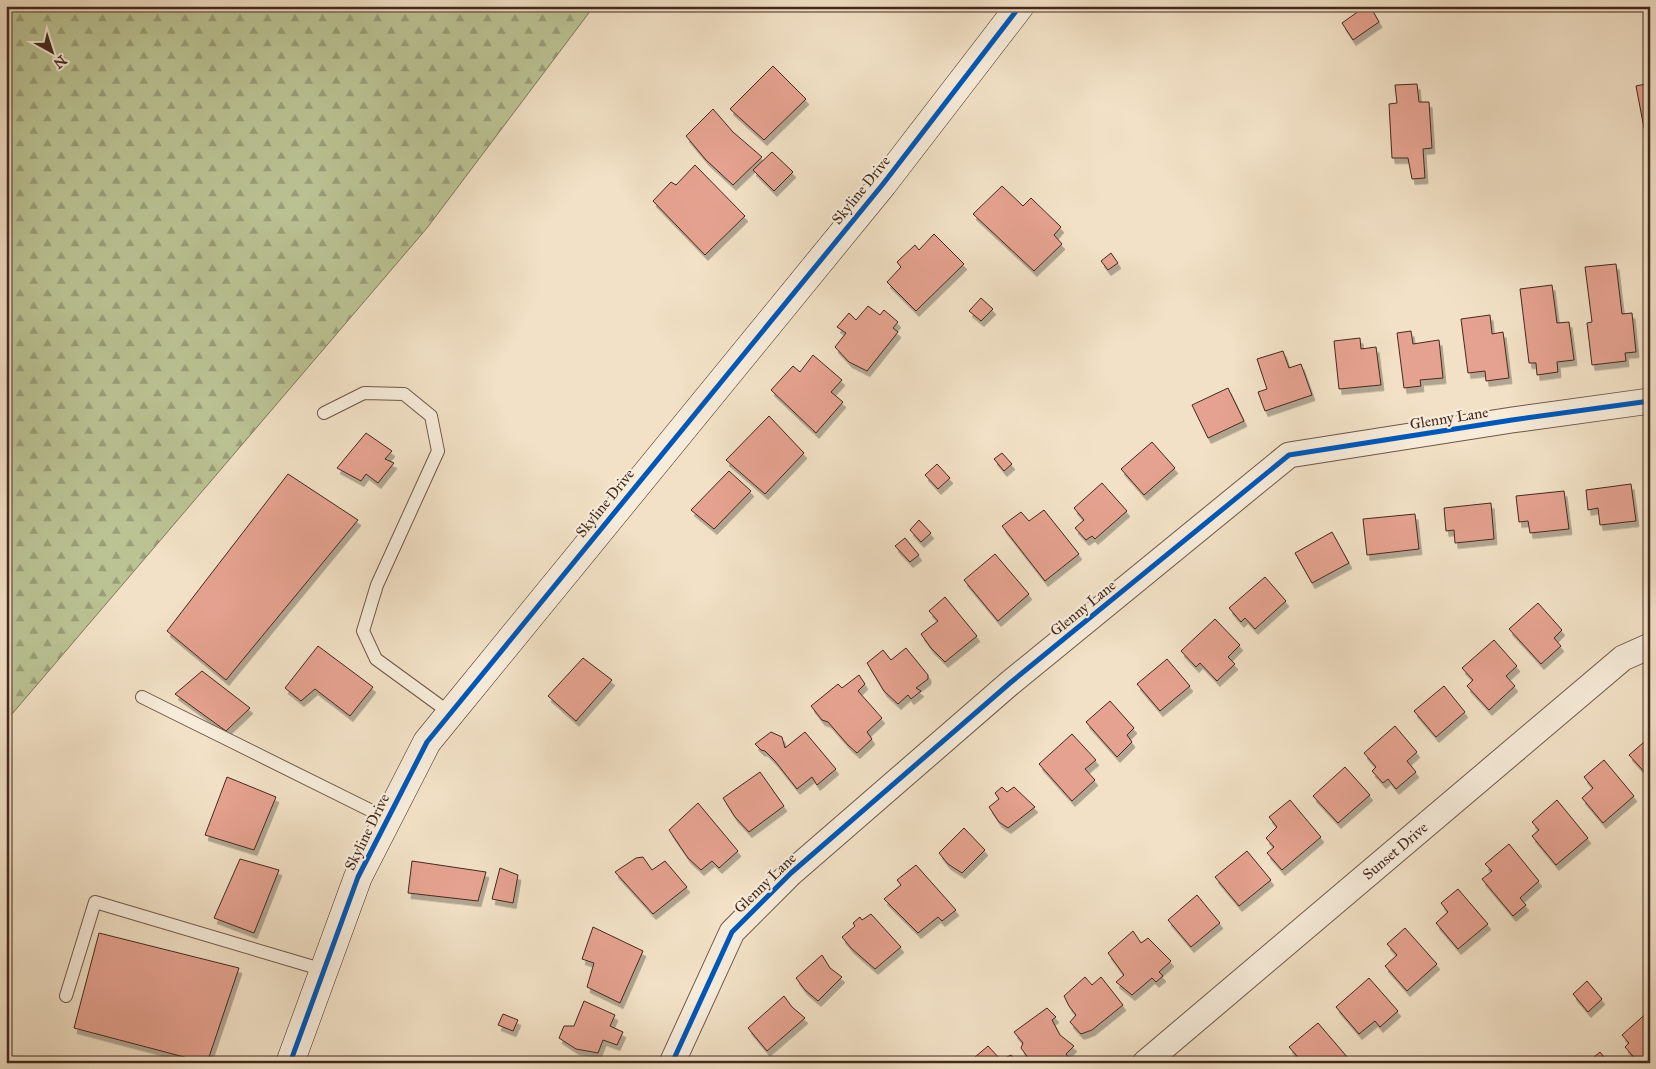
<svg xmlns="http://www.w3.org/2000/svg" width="1656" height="1069" viewBox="0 0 1656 1069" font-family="'IM FELL Great Primer',serif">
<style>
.forest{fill:url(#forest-firs);stroke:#7f7659}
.building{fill:#e5a290;stroke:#43291e;filter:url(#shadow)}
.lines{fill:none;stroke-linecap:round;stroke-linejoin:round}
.lane-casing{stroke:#6f5748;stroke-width:14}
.street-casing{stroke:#6f5748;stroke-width:27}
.secondary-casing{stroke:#43291e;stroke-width:29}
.lane{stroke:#f7ecda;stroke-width:12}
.street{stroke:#f7ecda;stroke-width:25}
.secondary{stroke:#f7ecda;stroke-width:28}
.cycleway-casing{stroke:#f7ecda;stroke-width:8}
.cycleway{stroke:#0057b8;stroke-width:5}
.labels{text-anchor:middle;stroke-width:4.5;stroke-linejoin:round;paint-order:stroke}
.street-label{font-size:15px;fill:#43291e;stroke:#f7ecda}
</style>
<defs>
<pattern id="forest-firs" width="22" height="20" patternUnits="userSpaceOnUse" patternTransform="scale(1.25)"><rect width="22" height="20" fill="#bbc394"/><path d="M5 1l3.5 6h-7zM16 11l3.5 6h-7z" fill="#9a9e78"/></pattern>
<filter id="shadow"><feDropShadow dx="3" dy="5.5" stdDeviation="0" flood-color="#0004"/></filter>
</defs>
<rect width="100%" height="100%" fill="#f2e1c6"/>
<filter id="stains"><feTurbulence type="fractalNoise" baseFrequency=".004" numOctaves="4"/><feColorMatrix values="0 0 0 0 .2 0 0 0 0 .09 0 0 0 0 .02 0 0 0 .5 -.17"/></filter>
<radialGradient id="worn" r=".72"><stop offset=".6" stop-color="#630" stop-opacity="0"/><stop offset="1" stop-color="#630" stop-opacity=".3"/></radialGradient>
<path class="forest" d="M6 6H594L427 228 6 721Z"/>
<path class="building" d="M1366 6H1370L1379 22 1353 40 1342 23Z
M773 66 806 99 764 140 730 109Z
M1650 83V127L1644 128 1636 86Z
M1417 84 1419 102H1429L1432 148 1423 149 1425 178 1412 179 1408 158H1392L1389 104 1397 103 1395 85Z
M713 109 733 132 762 157 733 185 706 160 686 136Z
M772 152 793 172 774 191 753 170Z
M695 165 745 216 705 255 653 201 671 182 676 185Z
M1002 186 1023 206 1031 198 1061 227 1054 235 1062 244 1034 271 973 214Z
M934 234 964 264 916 311 887 282 901 267 897 262 915 245 919 250Z
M1111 253 1118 263 1108 270 1101 261Z
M1616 264 1622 314 1632 313 1636 352 1625 353 1626 361 1592 365 1587 323 1592 322 1585 267Z
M1552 285 1557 323 1569 322 1574 360 1557 362 1558 372 1537 375 1536 363H1529L1520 289Z
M981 298 993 309 981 321 969 311Z
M868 306 880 315 884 310 898 322 893 328 898 332 867 371 849 362 835 347 846 333 837 327 849 313 856 320Z
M1490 315 1492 334 1503 332 1509 378 1486 381 1485 371 1468 373 1461 319Z
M1411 331 1413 344 1439 340 1443 378 1420 380 1421 386 1404 388 1397 333Z
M1360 338 1361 349 1376 347 1381 385 1339 389 1334 341Z
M1283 351 1289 368 1301 364 1312 395 1265 411 1258 392 1267 389 1257 359Z
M813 355 842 380 831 392 843 402 816 433 771 390 793 366 800 372Z
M1228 388 1244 421 1208 438 1192 405Z
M769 416 804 453 765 494 726 460Z
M366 433 392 451 385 459 394 463 378 483 366 474 361 481 337 468Z
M1152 442 1175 468 1144 495 1121 469Z
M1002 453 1012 464 1004 471 994 459Z
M937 464 950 478 938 489 925 475Z
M729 471 751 491 714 529 691 510Z
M288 474 358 520 226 680 167 631Z
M1102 483 1127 511 1095 539 1092 536 1086 540 1075 528 1084 520 1074 508Z
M1631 484 1636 521 1600 525 1598 508 1588 510 1586 490Z
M1564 491 1569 529 1530 533 1528 521 1519 522 1516 496Z
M1491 503 1494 539 1455 543 1454 530 1446 531 1444 508Z
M1044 510 1079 554 1045 581 1002 526 1021 512 1029 521Z
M1415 514 1419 549 1367 555 1363 519Z
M919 520 931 533 921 542 910 530Z
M1332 532 1349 563 1312 583 1295 553Z
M905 538 919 555 910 562 895 546Z
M995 554 1029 594 998 621 964 580Z
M1265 577 1286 601 1255 629 1245 618 1241 622 1229 608Z
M945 597 977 636 945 662 931 648 921 634 938 621 929 611Z
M1538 603 1562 630 1554 638 1561 646 1541 664 1509 629Z
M1215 619 1240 645 1228 657 1235 664 1217 681 1200 663 1196 667 1181 651Z
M1494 640 1517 666 1506 676 1515 686 1489 710 1467 686 1473 680 1462 668Z
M318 646 373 687 350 716 315 689 301 701 285 688Z
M906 648 928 675V679L916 688 921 691 911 699 908 695 898 704 884 691 867 663 883 650 891 660Z
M583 658 612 680 576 721 548 696Z
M1167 659 1190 686 1160 711 1137 684Z
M202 671 250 708 226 731 175 694Z
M859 675 865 684 858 691 882 718 867 732 872 739 857 753 848 745 828 722 822 720 811 706 838 684 842 688Z
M1444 686 1465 712 1436 737 1414 711Z
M1110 701 1134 728 1127 735 1132 742 1117 757 1086 722Z
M1395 726 1417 752 1407 761 1416 772 1396 789 1388 779 1383 783 1372 771 1376 767 1364 753Z
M771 732 782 737 785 748 805 732 836 769 817 785 812 777 797 789 775 761 765 751 761 750 755 744Z
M1072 734 1096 760 1085 769 1095 780 1072 801 1039 764Z
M1650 737V778L1629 755Z
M1604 760 1634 796 1603 823 1582 798 1593 788 1584 777Z
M1345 767 1370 795 1338 823 1313 796Z
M760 772 784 806 749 832 735 817 723 798Z
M227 777 276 797 254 850 205 835Z
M1002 787 1007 792 1014 787 1035 807 1008 828 999 822 989 807 999 799 995 793Z
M1290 800 1321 837 1282 870 1267 853 1274 847 1266 838 1277 827 1269 817Z
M1557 800 1588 838 1556 865 1532 836 1539 830 1532 822Z
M698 803 738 851 719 868 712 861 701 870 688 858 669 830Z
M964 828 985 850 962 873 948 864 939 853Z
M1509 844 1539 881 1520 898 1526 905 1513 916 1482 879 1492 871 1485 864Z
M1247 851 1271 880 1239 906 1215 877Z
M643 857 652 870 665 861 687 887 653 914 615 872 636 858Z
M240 859 279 870 254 933 214 918Z
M412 861 486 872 478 901 408 893Z
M916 865 956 910 942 921 938 917 918 933 884 899 901 885 897 880Z
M500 868 518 875 513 903 492 899Z
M1458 889 1488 924 1458 949 1436 923 1448 912 1441 903Z
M1197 895 1220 923 1191 947 1168 920Z
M871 914 901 947 875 969 851 948 842 937 855 926 853 923 860 917 862 920Z
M593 927 643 951 620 1003 587 987 594 963 582 959Z
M1405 928 1437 964 1407 991 1385 966 1397 955 1387 944Z
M1133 931 1141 943 1148 938 1171 961 1159 972 1163 976 1156 982 1152 978 1132 995 1116 982 1124 975 1108 953Z
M99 933 239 968 207 1063 74 1028Z
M822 955 830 968 842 977 818 1001 805 990 796 978Z
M1085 977 1092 985 1101 977 1123 1005 1092 1030 1081 1034 1070 1022 1076 1015 1069 1006 1064 996Z
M1369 978 1398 1011 1380 1027 1375 1021 1359 1034 1336 1007Z
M1587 981 1602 999 1588 1012 1573 994Z
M784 996 792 1007 805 1018 767 1051 748 1028Z
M584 1001 615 1015 610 1026 623 1032 617 1045 603 1040 598 1053 576 1049 559 1038 564 1026H574Z
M1047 1008 1056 1017 1052 1020 1060 1035 1074 1046 1066 1054 1073 1063H1032L1021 1048 1023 1043 1014 1032Z
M1649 1011 1650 1063H1639L1625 1047 1629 1043 1622 1035Z
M503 1014 518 1020 513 1031 498 1025Z
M1318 1023 1348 1058 1343 1063H1303L1289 1047Z
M988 1046 1001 1060 1011 1055 1017 1063H968Z
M1600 1052 1609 1063H1587Z"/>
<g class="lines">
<defs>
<path id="lane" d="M324 413 364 393 404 394 431 416 438 451 377 585 363 631 376 659 450 713
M142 697 388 819
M66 996 95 902 324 970"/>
<g id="street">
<path d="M672 1063 732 932 791 873 1010 683 1289 455 1512 420 1650 401"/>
<path id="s1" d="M1145 1063 1623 658 1650 646"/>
</g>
<path id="secondary" d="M290 1063 358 877 427 742 883 184 1020 6"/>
</defs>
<use href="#lane" class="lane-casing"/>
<use href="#street" class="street-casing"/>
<use href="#secondary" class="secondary-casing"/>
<use href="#lane" class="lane"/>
<use href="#street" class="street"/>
<use href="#secondary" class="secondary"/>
<defs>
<path id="cycleway" d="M290 1063 358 877 427 742 883 184 1020 6
M672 1063 732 932 791 873 1010 683 1289 455 1512 420 1650 401"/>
</defs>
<use href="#cycleway" class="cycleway-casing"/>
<use href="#cycleway" class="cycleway"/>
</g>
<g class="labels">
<g class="street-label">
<text transform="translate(861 190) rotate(-51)" y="5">Skyline Drive</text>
<text transform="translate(1449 418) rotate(-9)" y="5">Glenny Lane</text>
<text transform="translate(605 503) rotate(-51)" y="5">Skyline Drive</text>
<text transform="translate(1083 608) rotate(-39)" y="5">Glenny Lane</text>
<text transform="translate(367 832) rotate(-64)" y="5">Skyline Drive</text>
<text dy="5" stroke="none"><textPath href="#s1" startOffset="328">Sunset Drive</textPath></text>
<text transform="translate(765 883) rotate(-44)" y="5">Glenny Lane</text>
</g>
</g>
<rect width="1656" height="1069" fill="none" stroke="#f2e1c6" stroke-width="25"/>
<rect x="8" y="8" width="1641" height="1054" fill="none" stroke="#43291e" stroke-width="2.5"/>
<rect x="12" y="12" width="1631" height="1044" fill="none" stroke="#43291e"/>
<g transform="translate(52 52) rotate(141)" stroke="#f7ecda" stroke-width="4" paint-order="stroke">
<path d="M0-4L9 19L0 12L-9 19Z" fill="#43291e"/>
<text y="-8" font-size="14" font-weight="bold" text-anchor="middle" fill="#43291e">N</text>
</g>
<rect width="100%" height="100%" filter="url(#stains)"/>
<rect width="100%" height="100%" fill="url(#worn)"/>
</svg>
